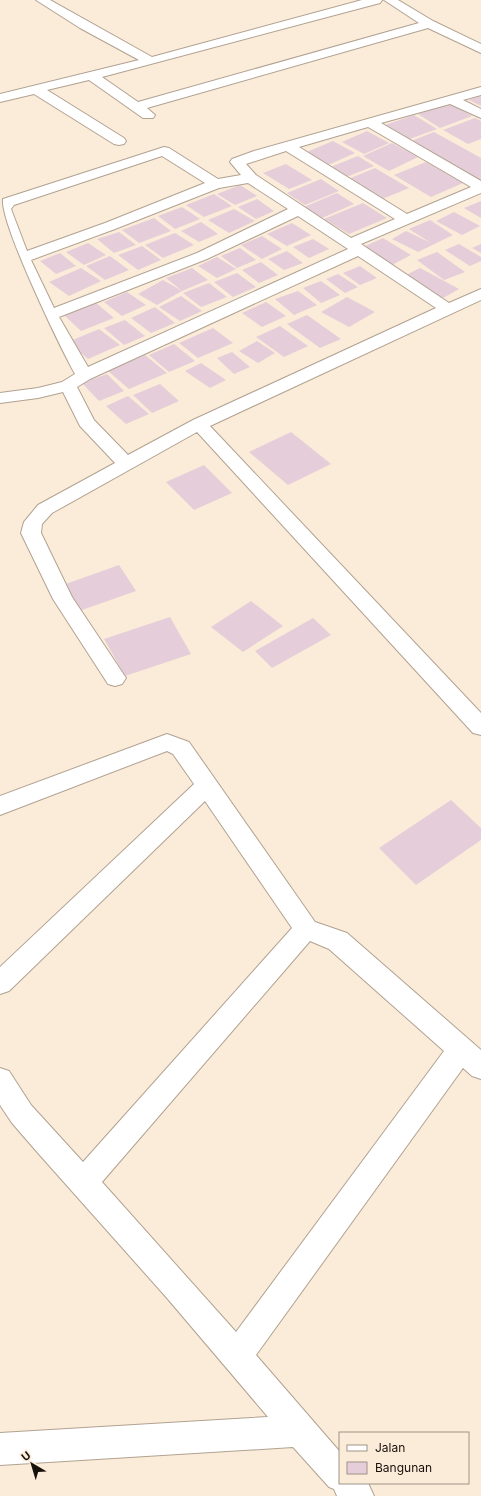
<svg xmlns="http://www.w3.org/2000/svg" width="481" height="1496" viewBox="0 0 481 1496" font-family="Inter,sans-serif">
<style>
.building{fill:#e5ced9}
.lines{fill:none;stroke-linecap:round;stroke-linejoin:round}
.minor-casing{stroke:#b1a291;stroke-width:2}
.minor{fill:#fff;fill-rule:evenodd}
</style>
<rect width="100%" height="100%" fill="#fbebd9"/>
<path class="building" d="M481 95V106L469 100Z
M450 103 472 116 440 128 418 114Z
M414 115 437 129 407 140 385 125Z
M475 118 481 121V139L468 144 443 130Z
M367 131 389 143 364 154 342 142Z
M434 132 481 158V179L477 181 409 142Z
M333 141 355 153 324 167 302 154Z
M392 143 418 157 389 171 363 156Z
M358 156 374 166 344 178 328 168Z
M426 162 463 183 431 197 394 175Z
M286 164 312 180 289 189 263 173Z
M375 168 409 188 380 200 346 180Z
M321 179 339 191 305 205 287 193Z
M240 185 257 196 235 205 217 194Z
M337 193 354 204 322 218 304 207Z
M214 194 232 206 204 217 186 205Z
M257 199 274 211 256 219 238 207Z
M481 201V218L464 208Z
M363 203 387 218 349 234 324 219Z
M182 207 200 219 175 229 158 216Z
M234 209 255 221 229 233 208 220Z
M454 212 480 226 462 235 436 221Z
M154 218 171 231 139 243 122 230Z
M430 220 453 235 418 252 392 239 406 231 431 243 409 229Z
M201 222 218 234 199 242 181 231Z
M292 223 311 235 287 246 267 234Z
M119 232 136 245 114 253 97 239Z
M175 233 194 245 163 258 145 245Z
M262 236 282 249 262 259 241 245Z
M383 238 411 255 390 266 361 248Z
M313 239 329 249 309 258 293 247Z
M88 243 106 255 84 265 66 252Z
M459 244 481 257V261L470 266 445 250Z
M481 244V253L472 248Z
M142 246 161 260 138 270 118 255Z
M240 248 256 260 237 268 221 256Z
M287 251 303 263 284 270 268 259Z
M437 252 465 272 444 280 417 260Z
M60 253 76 266 56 274 40 261Z
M110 256 129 270 105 280 86 266Z
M217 257 236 269 217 278 198 266Z
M261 262 278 275 259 283 242 270Z
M360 266 377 278 360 285 343 273Z
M81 268 101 281 69 296 49 282Z
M192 268 208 280 182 291 166 278Z
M420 268 459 289 443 298 404 276Z
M237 273 256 287 233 297 214 282Z
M338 274 358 287 345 293 326 279Z
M163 280 182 291 157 305 138 294Z
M321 281 340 295 321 303 303 288Z
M209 283 227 297 201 307 183 293Z
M298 291 317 305 294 315 275 299Z
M127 292 146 305 122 316 104 302Z
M181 296 202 311 180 321 159 307Z
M347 297 375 312 349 327 321 312Z
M266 302 286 316 262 327 242 313Z
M96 303 114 318 81 331 64 315Z
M155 307 175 323 151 333 131 318Z
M307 315 341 339 320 348 287 324Z
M125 320 145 336 124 345 104 328Z
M280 326 308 346 284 357 256 337Z
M213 328 233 343 198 358 179 343Z
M99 329 120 345 88 359 68 342Z
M257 341 275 353 258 363 239 351Z
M174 344 195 361 169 372 149 355Z
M232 352 250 367 234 374 217 358Z
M145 355 167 373 129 389 108 371Z
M201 363 226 380 210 388 185 371Z
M107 374 124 391 99 401 82 383Z
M160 384 179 401 152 413 133 395Z
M128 396 149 414 126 424 106 406Z
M291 432 331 464 288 485 249 452Z
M204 465 232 493 194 510 166 482Z
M119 565 136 591 79 611 63 585Z
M251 601 283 626 243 652 211 627Z
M170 617 191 654 125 676 104 639Z
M313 618 331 635 272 668 255 651Z
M451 800 481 828V840L416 885 379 848Z"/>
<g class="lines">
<defs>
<path id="minor" d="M36 0H50L152 57 362 0H382L380 3 102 77 138 102 419 23 384 0H398L433 21 481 44V53L428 28 147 108 155 115 153 118H143L89 80 47 90 124 138 126 141 124 144 119 145 114 144 34 94 0 102V94L139 60 80 28Z
M481 87V95L463 100 481 109V118L450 104 381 123 481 181V193L361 244 449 303 481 289V300L210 426 481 713V735L473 733 197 432 52 513 42 524 41 533 72 597 126 678 122 684 115 686 108 684 53 599 21 533 24 522 38 505 115 463 80 426 63 392 38 398 0 403V393L38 388 62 382 75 374C60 347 0 223 3 199L164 147 169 148 218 179 241 175 230 162 232 159 254 151ZM368 127 471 187 407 214 299 147ZM286 151 395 219 351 238 256 175 246 164ZM162 156 205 183 105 223 27 251 11 209 14 205ZM248 183 288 209 197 253 54 308 31 260 115 229 219 188ZM298 216 348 249 88 367 59 317 207 259ZM358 256 436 308 193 420 128 455 94 420 77 387 90 379Z
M167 734 189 742 315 922 347 933 481 1050V1079L472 1076 463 1068 256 1355 340 1452V1483H368L374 1496H337L334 1489 329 1487 293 1447 0 1465V1433L268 1417 167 1298 38 1153 12 1123 0 1105V1068L9 1071 31 1105 83 1162 292 928 205 801 9 991 0 994V967L194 784 173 754 167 751 0 815V796ZM310 941 329 949 444 1051 236 1332 102 1182Z"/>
</defs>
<use href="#minor" class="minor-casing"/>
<use href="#minor" class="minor"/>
</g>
<rect x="339" y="1432" width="130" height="52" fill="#fbebd9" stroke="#a09487"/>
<rect x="347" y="1445" width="20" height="6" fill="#ffffff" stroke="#a09487"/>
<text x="375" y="1452" font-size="12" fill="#17110b">Jalan</text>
<rect x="347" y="1462" width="20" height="12" fill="#e5ced9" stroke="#a09487"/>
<text x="375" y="1472" font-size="12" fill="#17110b">Bangunan</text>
<g transform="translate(32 1464) rotate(322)" stroke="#fbebd9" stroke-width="3" paint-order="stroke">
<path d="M0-3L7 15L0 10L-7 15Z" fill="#17110b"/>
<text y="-6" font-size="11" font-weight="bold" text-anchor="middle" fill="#17110b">U</text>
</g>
</svg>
